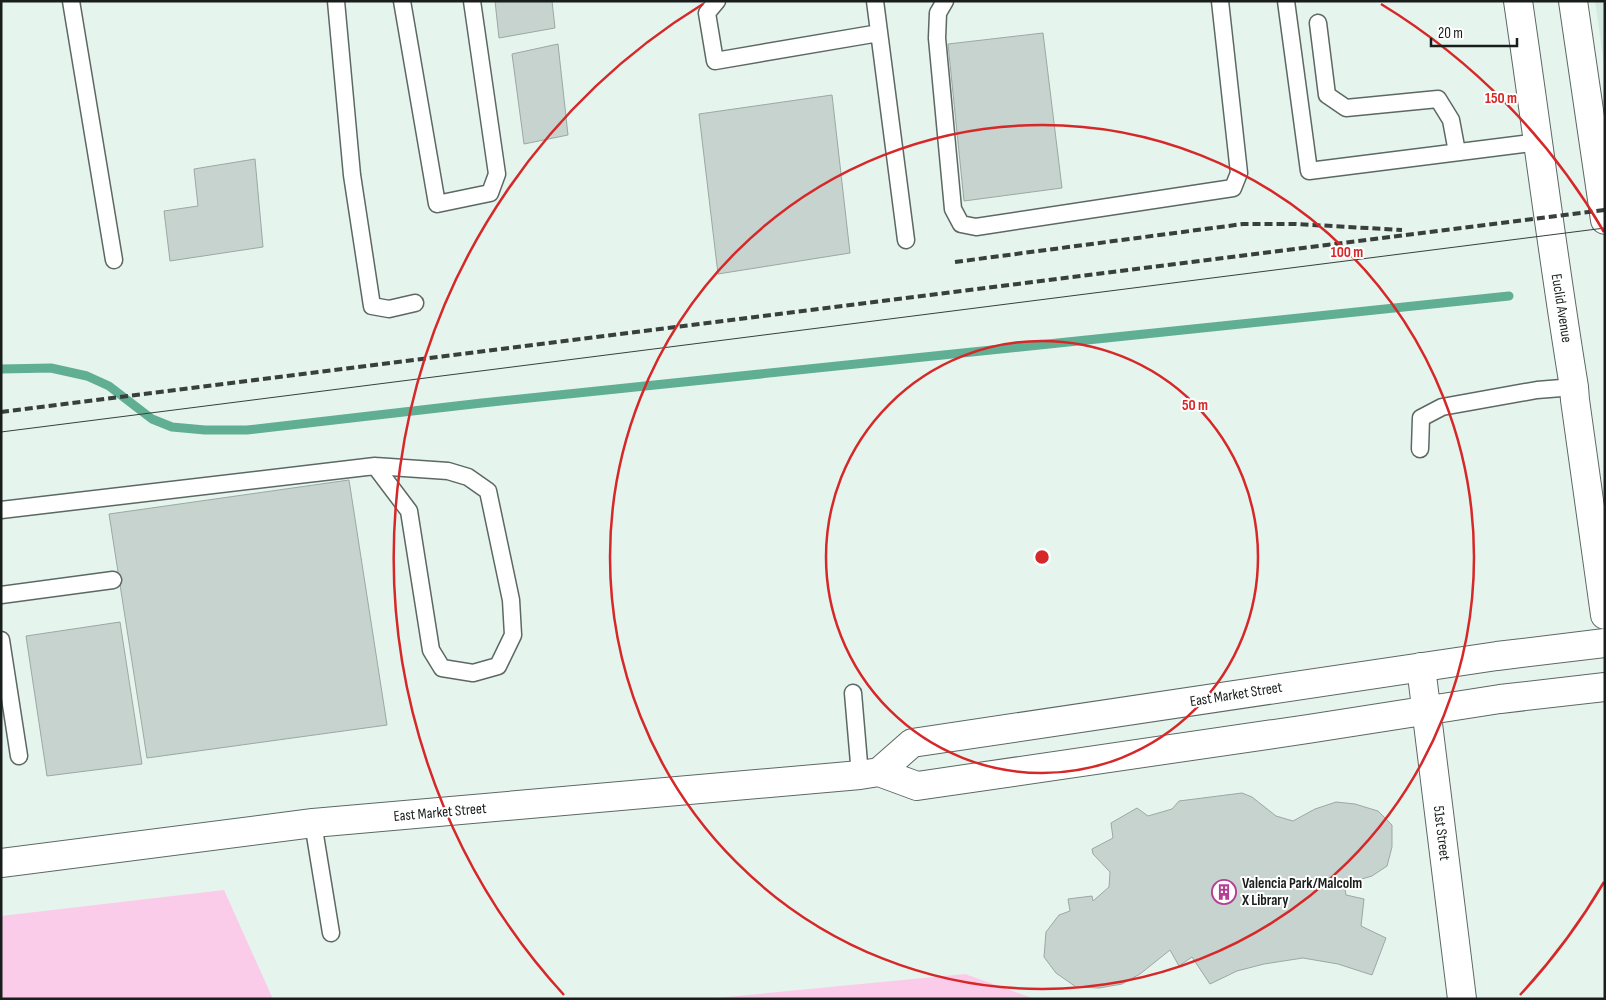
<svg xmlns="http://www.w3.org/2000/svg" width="1606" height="1000" viewBox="0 0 1606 1000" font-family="'Sofia Sans Condensed',sans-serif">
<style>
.built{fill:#d4eae1}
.grass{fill:#fbcce9}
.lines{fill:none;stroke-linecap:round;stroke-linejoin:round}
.stream{stroke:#60ae94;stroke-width:9}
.building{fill:#c6d3ce;stroke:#9ba8a3}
.lane-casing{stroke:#5c6864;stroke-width:19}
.secondary-casing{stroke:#5c6864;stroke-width:30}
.primary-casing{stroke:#5c6864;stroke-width:30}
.lane{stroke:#fff;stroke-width:16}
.secondary{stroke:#fff;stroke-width:28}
.primary{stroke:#fff;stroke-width:28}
.tram{stroke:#393f3d;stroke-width:1}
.rail{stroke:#393f3d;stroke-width:4;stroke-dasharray:8 4;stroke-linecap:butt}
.ring{fill:none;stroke:#d62828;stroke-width:2.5}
.labels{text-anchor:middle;stroke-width:4;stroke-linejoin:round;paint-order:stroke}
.street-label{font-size:15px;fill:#191e1c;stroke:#fff}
.poi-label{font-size:15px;font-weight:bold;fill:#191e1c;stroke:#fff;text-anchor:start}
.centre{fill:#d62828;stroke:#fff;stroke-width:2.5}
.ring-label{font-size:15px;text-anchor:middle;font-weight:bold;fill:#d62828;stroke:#fff;stroke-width:4;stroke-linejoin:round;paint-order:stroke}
</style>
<rect width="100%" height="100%" fill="#e6f4ee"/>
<path class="built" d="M1595 1H1605V71Z"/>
<path class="grass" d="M224 890 273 999H1V916Z
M965 974 1035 999H706Z"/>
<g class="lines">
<path class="stream" d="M1 369 51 368 87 376 109 386 152 419 172 427 205 430H247L482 403 1509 296"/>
</g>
<path class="building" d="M495 1H552L555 28 499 38Z
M1043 33 1062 188 964 201 948 44Z
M558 44 568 135 524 144 512 54Z
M832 95 850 253 718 274 699 114Z
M255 159 263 247 170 261 164 211 198 206 194 169Z
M349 480 387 725 147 758 109 514Z
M120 622 142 764 47 776 26 636Z
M1242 793 1252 797 1276 816 1293 821 1315 809 1336 802 1355 804 1378 811 1392 825V847L1387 866 1372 876 1348 883 1337 884V888L1345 889 1346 895 1364 899 1361 926 1386 938 1372 975 1338 964 1303 958 1264 964 1237 971 1210 984 1192 957 1179 966 1170 950 1140 974 1122 984 1099 988 1076 987 1056 973 1044 957 1046 932 1059 915 1070 911 1068 899 1092 896 1093 901 1109 887 1110 872 1093 854 1092 849 1113 838 1111 823 1137 808 1148 816 1172 809 1179 801Z"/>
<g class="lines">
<defs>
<path id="lane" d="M71 1 114 260
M336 1 352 175 372 306 389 309 415 303
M402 1 437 204 490 193 497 174 472 1
M717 1 707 13 715 61 879 33
M875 1 906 240
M945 1 938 13 937 38 953 209 961 224 976 227 1233 188 1239 173 1220 1
M1286 1 1309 171 1539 142
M1318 23 1327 95 1346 108 1438 99 1451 120 1457 152
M1420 449 1421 418 1442 407 1537 390 1574 387
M1 510 375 466 448 471 468 477 488 491 511 600 513 635 498 666 473 673 442 668 431 650 409 511 375 466
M1 595 113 580
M1 640 19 756
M853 693 860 775
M313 823 331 933"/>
<path id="secondary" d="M1421 667 1462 999
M879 772 912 743 1497 656 1605 643
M1 863 313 823 860 775 879 772 917 786 1308 729 1500 699 1605 687"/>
<path id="primary" d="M1518 1C1537 130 1553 259 1574 387L1575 400 1605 615
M1573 1 1605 220"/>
</defs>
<use href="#lane" class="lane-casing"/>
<use href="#secondary" class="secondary-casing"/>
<use href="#primary" class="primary-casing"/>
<use href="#lane" class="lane"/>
<use href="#secondary" class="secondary"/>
<use href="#primary" class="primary"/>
<path class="tram" d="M1 432 1605 228"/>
<path class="rail" d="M955 262 1243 224H1296L1402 230
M1 412 1605 210"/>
</g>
<g class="ring">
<circle cx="1042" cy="557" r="216"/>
<circle cx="1042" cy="557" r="432"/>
<path d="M1604 882A649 649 0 0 1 1520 995M564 995A649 649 0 0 1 703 4M1381 4A649 649 0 0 1 1604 232"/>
</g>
<defs>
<symbol id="building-ring" viewBox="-11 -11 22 22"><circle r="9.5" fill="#fff" stroke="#b53e94" stroke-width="1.5"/><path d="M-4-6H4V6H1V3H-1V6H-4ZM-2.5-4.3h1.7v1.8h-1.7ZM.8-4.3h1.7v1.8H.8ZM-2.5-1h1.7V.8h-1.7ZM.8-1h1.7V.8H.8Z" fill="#b53e94"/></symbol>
</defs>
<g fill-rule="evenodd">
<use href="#building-ring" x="1210" y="878" width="28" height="28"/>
</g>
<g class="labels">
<g class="street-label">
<text transform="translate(1562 308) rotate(81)" y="5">Euclid Avenue</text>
<text transform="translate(1236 694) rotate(-9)" y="5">East Market Street</text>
<text transform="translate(440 812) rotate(-5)" y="5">East Market Street</text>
<text transform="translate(1442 833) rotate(83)" y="5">51st Street</text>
</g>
<g class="poi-label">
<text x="1242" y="888">Valencia Park/Malcolm<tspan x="1242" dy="17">X Library</tspan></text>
</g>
</g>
<circle cx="1042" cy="557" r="8" class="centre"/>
<g class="ring-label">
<text x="1501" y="103">150 m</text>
<text x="1347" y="257">100 m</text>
<text x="1195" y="410">50 m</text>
</g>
<rect width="1606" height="1000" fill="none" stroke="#191e1c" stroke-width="5"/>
<path d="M1431 38v8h86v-8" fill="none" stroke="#191e1c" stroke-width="2.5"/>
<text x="1438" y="38" font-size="15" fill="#191e1c" stroke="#ffffff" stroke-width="4" paint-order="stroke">20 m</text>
</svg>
